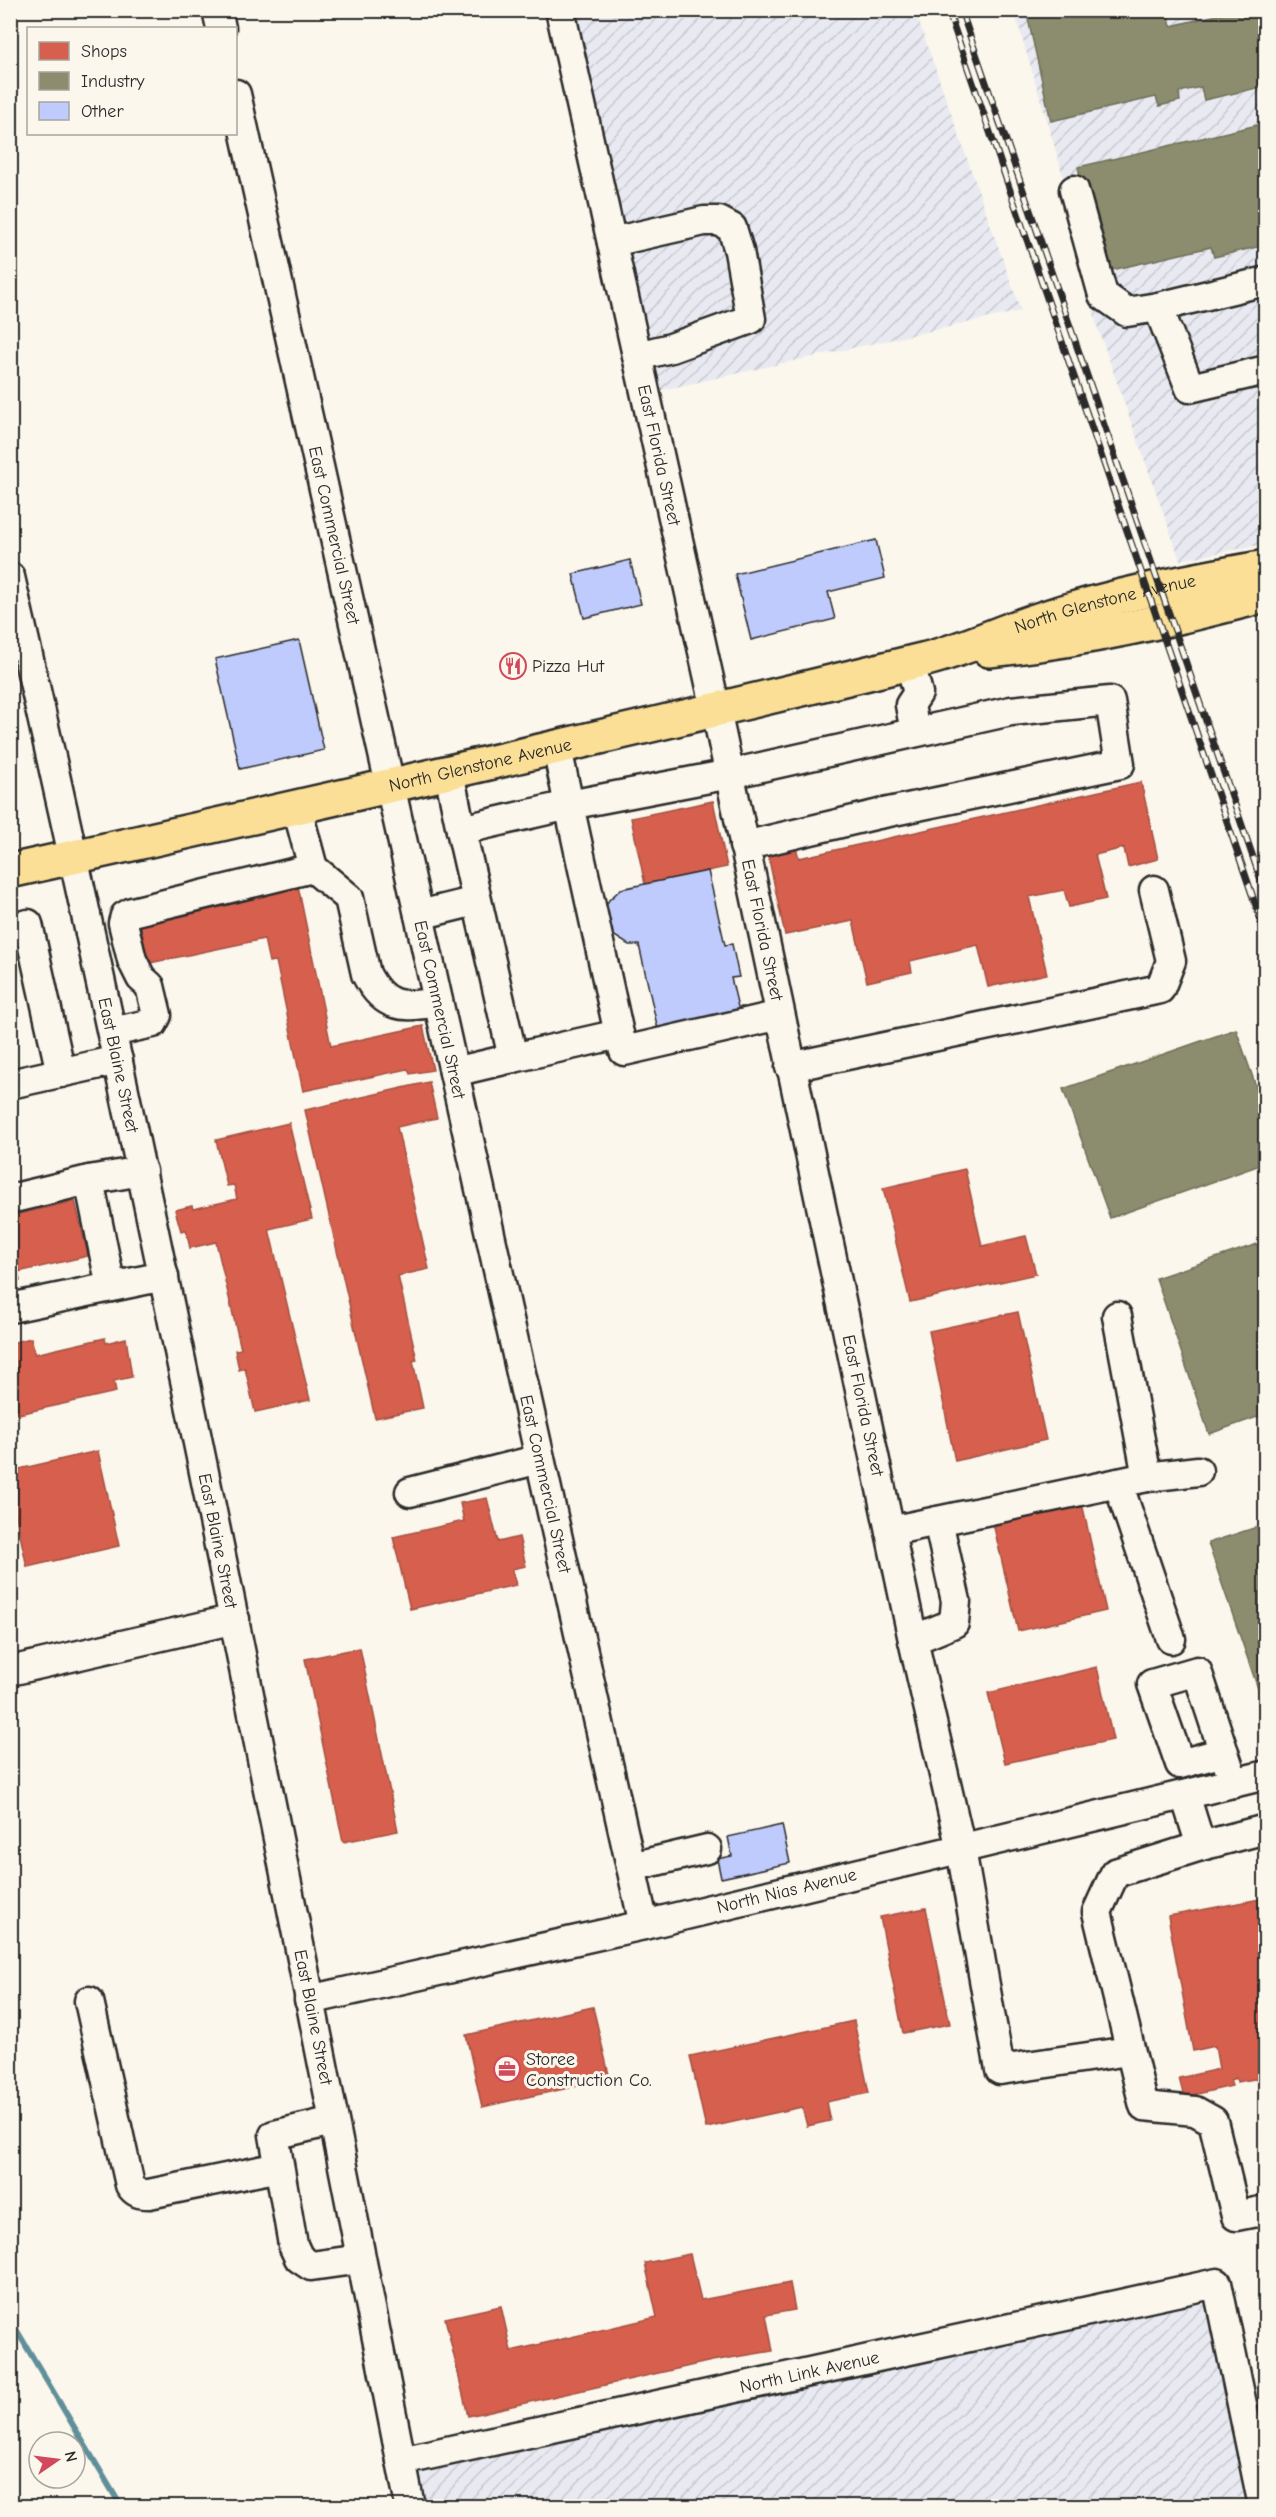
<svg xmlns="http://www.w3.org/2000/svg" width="1276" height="2517" viewBox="0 0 1276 2517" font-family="'Comic Neue',sans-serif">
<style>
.industrial{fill:url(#industrial-furrows)}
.shops{fill:#d6604d;stroke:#a35043;stroke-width:1.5}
.industry{fill:#8c8c6e;stroke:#6f6f5a;stroke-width:1.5}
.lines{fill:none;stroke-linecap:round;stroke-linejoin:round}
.stream{stroke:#618f9a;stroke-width:6}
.building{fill:#bfcbfc;stroke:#2b2b2b;stroke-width:1.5}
.minor-casing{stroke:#2b2b2b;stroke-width:33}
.major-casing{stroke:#2b2b2b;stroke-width:38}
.minor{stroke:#fbf7ec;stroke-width:28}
.major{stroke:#fbdf96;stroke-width:33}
.rail-casing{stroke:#2b2b2b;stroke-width:7}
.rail{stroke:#fbf7ec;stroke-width:4.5;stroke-dasharray:14;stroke-linecap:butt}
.labels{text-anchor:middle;stroke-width:6;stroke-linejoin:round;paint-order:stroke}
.street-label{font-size:18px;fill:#2b2b2b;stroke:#fbf7ec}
.poi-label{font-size:18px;fill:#2b2b2b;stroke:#fbf7ec;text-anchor:start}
</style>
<defs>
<pattern id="industrial-furrows" width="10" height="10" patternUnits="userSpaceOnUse" patternTransform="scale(1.5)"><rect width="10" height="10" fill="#e9eaf1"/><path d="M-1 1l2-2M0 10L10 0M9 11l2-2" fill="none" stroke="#c8c9cf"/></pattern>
</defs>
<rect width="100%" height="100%" fill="#fbf7ec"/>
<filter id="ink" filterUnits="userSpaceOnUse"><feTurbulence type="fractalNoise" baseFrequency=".0167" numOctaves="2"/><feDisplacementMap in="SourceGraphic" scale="12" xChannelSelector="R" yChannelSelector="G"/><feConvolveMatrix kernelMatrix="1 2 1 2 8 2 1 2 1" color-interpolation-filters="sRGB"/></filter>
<g filter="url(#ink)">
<path class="industrial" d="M572 11H915L1021 311 658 391Z
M1014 11H1265V544L1180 560 1097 326 1060 165Z
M1213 2298 1252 2495 1195 2506H424L419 2480 423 2471 431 2465Z"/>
<path class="shops" d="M1141 782 1158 859 1128 867 1124 848 1095 855 1106 899 1069 907 1064 890 1029 897 1047 974 988 987 978 945 910 961 912 972 867 982 853 921 785 935 768 855 796 848 799 858Z
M713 801 727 867 645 884 631 818Z
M298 886 331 1046 423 1026 433 1070 410 1074 408 1069 303 1091 276 961 269 962 264 939 140 965 131 921Z
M429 1082 437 1118 397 1127 429 1269 398 1276 417 1360 413 1361 423 1408 375 1418 305 1110Z
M289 1123 312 1219 269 1229 310 1400 255 1412 245 1368 239 1370 235 1350 241 1349 216 1242 190 1248 186 1230 181 1231 175 1210 192 1206 193 1209 237 1199 234 1185 227 1186 216 1140Z
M965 1169 982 1246 1026 1236 1036 1274 910 1302 883 1188Z
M75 1201 88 1256 18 1272 20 1281 10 1283V1216Z
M1018 1312 1046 1440 955 1461 929 1331Z
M31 1338 35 1354 105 1338 106 1343 126 1338 132 1377 114 1381 116 1392 10 1416V1343Z
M98 1451 119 1546 27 1567 10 1489V1471Z
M487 1498 498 1542 519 1537 526 1566 512 1569 516 1585 410 1609 393 1537 464 1521 460 1503Z
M1082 1503 1106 1611 1018 1631 993 1523Z
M360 1648 398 1831 343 1842 305 1659Z
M1097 1667 1113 1740 1005 1763 988 1693Z
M1266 1898V2077L1237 2082 1236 2078 1230 2080 1232 2086 1184 2097 1179 2078 1219 2069 1215 2046 1193 2051 1168 1916Z
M926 1908 950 2024 903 2033 880 1917Z
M593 2007 610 2079 482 2107 466 2035Z
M854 2021 869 2093 826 2102 830 2121 807 2126 802 2107 706 2128 690 2056Z
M690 2254 701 2300 790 2283 795 2310 766 2315 773 2351 712 2361 468 2416 445 2318 501 2306 511 2351 657 2317 645 2263Z"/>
<path class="industry" d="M1026 10H1167L1171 26 1238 10H1266V86L1204 100 1201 87 1179 92 1180 101 1159 106 1156 97 1051 121Z
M1266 123V245L1214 257 1211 247 1103 272 1078 167Z
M1236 1029 1266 1115V1163L1110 1218 1063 1089Z
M1266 1241V1414L1209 1434 1156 1278Z
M1266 1524V1712L1208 1543Z"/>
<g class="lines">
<path class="stream" d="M10 2319 121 2506"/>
</g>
<path class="building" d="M876 540 885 578 828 592 835 619 751 640 735 574Z
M630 560 641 604 584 618 573 574Z
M299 640 324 750 240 769 215 659Z
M708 871 725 945 732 944 739 977 731 978 738 1007H744L746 1015 659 1034 639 945H629L613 935 608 927 598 920 609 900 621 889Z
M782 1825 790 1863 721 1878 717 1859 732 1856 728 1837Z"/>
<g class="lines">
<defs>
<g id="minor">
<path d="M217 10 221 28"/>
<path id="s1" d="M560 10 716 710 913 1640 961 1849 1000 2070 1129 2051"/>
<path id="s2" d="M236 94 644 1925"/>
<path d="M1074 190 1103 295 1127 312 1158 307"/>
<path d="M612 242 704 221H719L732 228 739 251 751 319 671 348 637 356"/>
<path d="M1266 281 1158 307 1190 388 1266 370"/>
<path id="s3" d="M10 577C158 1217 283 1862 410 2506"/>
<path d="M910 663 918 693 910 705 915 732"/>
<path d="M557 748 569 805 730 774 1011 711 1110 701 1120 764 879 814 744 846"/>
<path d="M449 773 461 830 569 805 619 1034"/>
<path d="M297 808 313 868 349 898 366 974C384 1009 402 1008 438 1002"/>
<path d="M419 915 476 901"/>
<path d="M10 928 28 924 61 1073"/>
<path d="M112 1032 153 1023 157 1015 150 986 141 978 132 960 123 923 125 916 132 912 313 868"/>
<path d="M513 1058 619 1034 624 1051 780 1015"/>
<path d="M790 1067 1160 989 1171 961 1154 890"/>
<path d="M454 1072 513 1058 461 830"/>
<path d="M10 1084 118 1060"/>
<path d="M142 1171 89 1180 111 1287 164 1276"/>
<path d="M10 1199 89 1180"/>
<path d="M10 1308 111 1287"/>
<path d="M1117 1316 1147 1477"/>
<path d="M1118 1483 1171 1639"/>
<path d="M410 1492 540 1459"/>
<path d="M890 1531 1147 1477 1198 1471"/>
<path d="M913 1640 954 1623 956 1601 938 1521"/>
<path d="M10 1671 235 1619"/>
<path d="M1224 1752 1180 1764 1152 1684 1197 1671 1234 1783"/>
<path d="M1185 1795 1201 1846 1266 1829"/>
<path d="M1201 1846 1115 1873 1097 1912 1144 2106 1195 2111 1213 2121 1236 2216 1266 2210"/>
<path d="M631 1867 707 1849"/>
<path id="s4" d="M309 2000 644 1925 1266 1775"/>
<path d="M89 2001 130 2185C135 2193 140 2194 149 2194L279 2167"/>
<path d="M333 2121 274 2135 293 2245 299 2258 311 2266 361 2259"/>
<path id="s5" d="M401 2461 1217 2283 1263 2506"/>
</g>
<g id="major">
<path d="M989 650C1083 641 1174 619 1266 595"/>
<path id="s6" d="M10 871C315 804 618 734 922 660 962 651 999 632 1038 620 1112 595 1189 581 1266 567"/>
</g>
</defs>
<use href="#minor" class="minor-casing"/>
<use href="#major" class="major-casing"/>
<use href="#minor" class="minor"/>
<use href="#major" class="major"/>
<defs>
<path id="rail" d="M948 10 1266 935
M961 10 1266 895"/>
</defs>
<use href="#rail" class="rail-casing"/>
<use href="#rail" class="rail"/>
</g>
</g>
<defs>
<symbol id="restaurant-ring" viewBox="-11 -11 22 22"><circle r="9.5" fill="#fbf7ec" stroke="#d1495b" stroke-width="1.5"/><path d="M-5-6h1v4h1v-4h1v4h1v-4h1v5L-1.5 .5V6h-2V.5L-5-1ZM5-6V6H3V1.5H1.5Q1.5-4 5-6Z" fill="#d1495b"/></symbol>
<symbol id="office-ring" viewBox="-11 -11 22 22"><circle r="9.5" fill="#fbf7ec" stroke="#d1495b" stroke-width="1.5"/><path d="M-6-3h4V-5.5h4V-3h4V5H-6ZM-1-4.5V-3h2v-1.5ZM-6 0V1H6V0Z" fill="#d1495b"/></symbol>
</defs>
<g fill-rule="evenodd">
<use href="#restaurant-ring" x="498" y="651" width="30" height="30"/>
<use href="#office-ring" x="492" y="2054" width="30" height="30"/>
</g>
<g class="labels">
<g class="street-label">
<text dy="6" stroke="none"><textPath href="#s1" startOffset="456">East Florida Street</textPath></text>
<text dy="6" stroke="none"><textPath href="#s2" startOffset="452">East Commercial Street</textPath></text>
<text dy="6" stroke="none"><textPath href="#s6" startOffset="1128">North Glenstone Avenue</textPath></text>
<text dy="6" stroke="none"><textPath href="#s6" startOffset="482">North Glenstone Avenue</textPath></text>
<text dy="6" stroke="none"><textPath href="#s1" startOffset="942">East Florida Street</textPath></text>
<text dy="6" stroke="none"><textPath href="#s2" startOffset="938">East Commercial Street</textPath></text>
<text dy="6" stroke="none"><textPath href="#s3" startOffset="500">East Blaine Street</textPath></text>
<text dy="6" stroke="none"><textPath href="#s1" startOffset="1428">East Florida Street</textPath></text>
<text dy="6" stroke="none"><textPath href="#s2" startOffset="1424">East Commercial Street</textPath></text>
<text dy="6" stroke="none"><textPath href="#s3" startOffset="986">East Blaine Street</textPath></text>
<text dy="6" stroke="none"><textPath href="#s4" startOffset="490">North Nias Avenue</textPath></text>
<text dy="6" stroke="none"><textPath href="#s3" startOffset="1472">East Blaine Street</textPath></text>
<text dy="6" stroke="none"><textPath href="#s5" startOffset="418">North Link Avenue</textPath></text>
</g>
<g class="poi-label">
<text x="532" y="672">Pizza Hut</text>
<text x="526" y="2065">Storee<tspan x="526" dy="21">Construction Co.</tspan></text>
</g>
</g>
<rect width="1276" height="2517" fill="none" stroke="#fbf7ec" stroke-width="36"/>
<rect x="18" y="18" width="1240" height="2481" fill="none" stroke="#2b2b2b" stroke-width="2" filter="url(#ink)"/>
<rect x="27" y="27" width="210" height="108" fill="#fbf7ec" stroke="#a8a59f" stroke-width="1.5"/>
<rect x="39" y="42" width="30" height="18" fill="#d6604d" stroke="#a8a59f" stroke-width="1.5"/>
<text x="81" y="57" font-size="18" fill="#2b2b2b">Shops</text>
<rect x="39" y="72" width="30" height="18" fill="#8c8c6e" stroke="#a8a59f" stroke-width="1.5"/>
<text x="81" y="87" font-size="18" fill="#2b2b2b">Industry</text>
<rect x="39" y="102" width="30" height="18" fill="#bfcbfc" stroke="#a8a59f" stroke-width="1.5"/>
<text x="81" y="117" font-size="18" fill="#2b2b2b">Other</text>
<g transform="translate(57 2460) rotate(76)"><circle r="28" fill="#fbf7ec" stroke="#a8a59f" stroke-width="1.5"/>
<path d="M0-4.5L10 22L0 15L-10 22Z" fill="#d1495b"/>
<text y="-9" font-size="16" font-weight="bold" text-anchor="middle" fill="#2b2b2b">N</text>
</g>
</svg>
